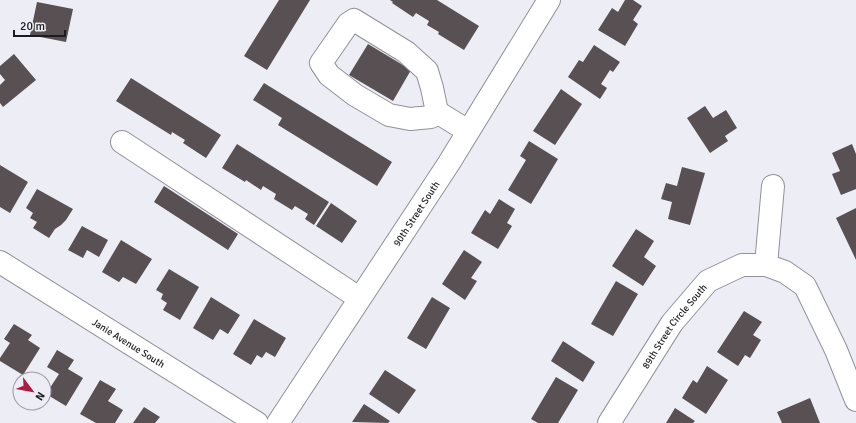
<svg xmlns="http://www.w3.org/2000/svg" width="856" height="423" viewBox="0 0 856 423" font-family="Signika,sans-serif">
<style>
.building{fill:#585053}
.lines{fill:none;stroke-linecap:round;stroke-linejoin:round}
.minor-casing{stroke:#929199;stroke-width:24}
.minor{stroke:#fff;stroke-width:22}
.labels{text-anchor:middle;stroke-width:4;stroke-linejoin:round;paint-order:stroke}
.street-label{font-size:10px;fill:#1c1c1e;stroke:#ededf5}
</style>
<rect width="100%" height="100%" fill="#ededf5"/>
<path class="building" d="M279 0H310L267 70 244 56Z
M390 0H437L479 26 464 50 438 34 439 32 427 25 429 21 416 13 413 17 392 3 393 2Z
M625 0H633L642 6 633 20 638 24 625 46 598 30 612 8 618 12Z
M37 2 73 9 66 42 30 35Z
M368 44 411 70 393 101 349 75Z
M594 45 620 62 613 72 610 70 601 84 607 88 600 99 568 77 579 60 583 62Z
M14 54 36 80 3 107 0 103V85L5 80 0 74V66Z
M131 78 221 135 206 158 183 143 185 140 172 132 171 135 116 101Z
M264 83 392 162 377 186 278 125 282 118 253 100Z
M561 89 582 104 555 145 533 131Z
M705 106 713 118 726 110 737 128 725 136 728 141 710 153 687 118Z
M529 141 558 159 531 204 508 190 526 160 520 156Z
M237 144 329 202 314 225 305 219 308 214 295 206 292 210 274 199 276 194 263 186 261 190 246 180 245 182 222 168Z
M852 144 856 154V189L841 195 832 174 840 171 832 153Z
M0 165 28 182 10 213 0 207Z
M682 167 705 173 690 225 668 219 672 202 661 199 666 183 677 186Z
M164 186 238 234 228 250 154 202Z
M37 189 73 209 66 220 61 225 55 229 49 238 33 228 37 222 30 218 33 213 26 208Z
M499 199 515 209 507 223 512 226 498 249 471 233 485 210 490 214Z
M331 203 357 221 342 243 316 226Z
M856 208V260L836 218Z
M82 226 108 240 99 257 87 250 83 258 68 250Z
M636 229 654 241 644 257 656 266 643 286 612 266Z
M121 240 152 259 136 284 123 277 119 282 102 272Z
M464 250 482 262 471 278 477 281 465 300 442 284Z
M169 269 199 287 180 320 163 310 167 303 161 299 163 294 156 290Z
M616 281 638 294 613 336 591 324Z
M211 297 240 315 228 334 220 329 213 340 193 328Z
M432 297 450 308 426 349 407 338Z
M744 311 762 322 753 335 761 340 750 358 745 355 738 366 717 352Z
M254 319 286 338 275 357 266 352 262 358 257 355 251 365 233 354Z
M14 324 32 335 28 340 40 348 23 375 0 361V358L10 343 4 339Z
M563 341 595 362 583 382 551 361Z
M57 350 74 360 68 369 83 378 66 406 46 394 59 374 47 367Z
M707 366 728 380 706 414 682 398 693 380 697 383Z
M385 370 416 390 399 414 369 394Z
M556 377 578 390 558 423H538L531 419Z
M100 380 116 389 108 401 123 410 115 423H96L80 414Z
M810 398 820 423H782L777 412Z
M364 404 390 421 388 423 352 422Z
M144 407 160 417 155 423H133Z
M675 408 695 421 693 423H666Z"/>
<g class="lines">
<defs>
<g id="minor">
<path d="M354 20 406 52 427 71 432 88 437 112 431 117 410 119 389 115 355 95 329 75 321 63 348 24Z"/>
<path d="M437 112 468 131"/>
<path d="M122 142 359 298"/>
<path id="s1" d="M0 262 257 423"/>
<path d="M766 265 773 186"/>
<path id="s2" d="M278 423 449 163 549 0"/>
<path id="s3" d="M609 423 672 323 708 281 742 265H766L785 272 805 286 836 350 856 400"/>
</g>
</defs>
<use href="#minor" class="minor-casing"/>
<use href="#minor" class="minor"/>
</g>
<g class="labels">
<g class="street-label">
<text dy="4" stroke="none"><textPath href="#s2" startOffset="251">90th Street South</textPath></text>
<text dy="4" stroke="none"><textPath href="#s3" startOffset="117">89th Street Circle South</textPath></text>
<text dy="4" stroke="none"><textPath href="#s1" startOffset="152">Janie Avenue South</textPath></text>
</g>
</g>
<g transform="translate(32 391) rotate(122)"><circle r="19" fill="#ededf5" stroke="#99999f"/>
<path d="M0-3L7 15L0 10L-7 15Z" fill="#ae1a42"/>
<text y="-6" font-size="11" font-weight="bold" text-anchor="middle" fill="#1c1c1e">N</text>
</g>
<path d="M14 30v6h51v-6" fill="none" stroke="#1c1c1e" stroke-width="2"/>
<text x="20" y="30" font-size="12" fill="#1c1c1e" stroke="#ededf5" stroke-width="3" paint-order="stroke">20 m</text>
</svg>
